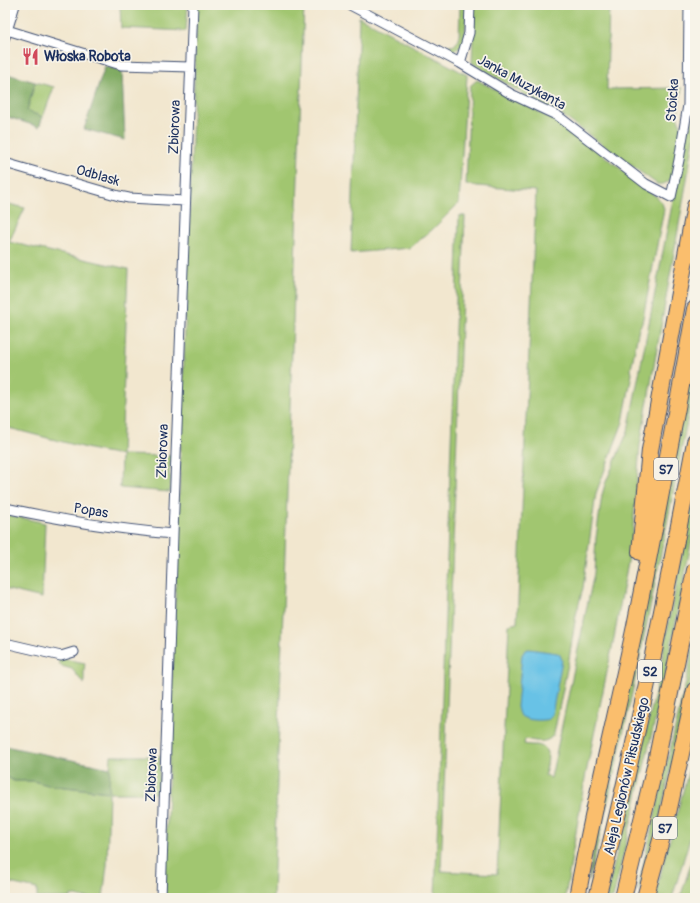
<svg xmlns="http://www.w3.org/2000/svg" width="700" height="903" viewBox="0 0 700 903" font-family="Pangolin,sans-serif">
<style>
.green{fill:#a1c670;stroke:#5e7a67}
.forest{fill:#80ab62;stroke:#4e6d60}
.water{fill:#68c2e6;stroke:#4278a2}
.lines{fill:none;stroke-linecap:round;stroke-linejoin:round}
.street-casing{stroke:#3b4b6f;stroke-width:11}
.highway-casing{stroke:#3b4b6f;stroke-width:18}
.street{stroke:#fff;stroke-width:9}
.highway{stroke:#fabe6d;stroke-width:16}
.labels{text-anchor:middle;stroke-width:3.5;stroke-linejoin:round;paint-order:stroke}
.shield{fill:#f7f3e8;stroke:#5d6a87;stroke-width:1}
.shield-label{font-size:13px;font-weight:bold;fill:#1b2f5e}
.poi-label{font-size:14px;font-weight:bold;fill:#1b2f5e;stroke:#f7f3e8;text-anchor:start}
.street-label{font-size:14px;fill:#1b2f5e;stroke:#f7f3e8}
</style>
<rect width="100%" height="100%" fill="#f7f3e8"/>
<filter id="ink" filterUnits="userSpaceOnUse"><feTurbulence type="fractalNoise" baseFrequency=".025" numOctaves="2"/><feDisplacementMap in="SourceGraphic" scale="8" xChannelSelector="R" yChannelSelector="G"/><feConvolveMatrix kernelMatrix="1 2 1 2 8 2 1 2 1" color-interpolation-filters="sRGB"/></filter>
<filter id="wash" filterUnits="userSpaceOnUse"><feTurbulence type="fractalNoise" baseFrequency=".012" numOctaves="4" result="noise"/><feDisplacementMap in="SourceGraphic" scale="16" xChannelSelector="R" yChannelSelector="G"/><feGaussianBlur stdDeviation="0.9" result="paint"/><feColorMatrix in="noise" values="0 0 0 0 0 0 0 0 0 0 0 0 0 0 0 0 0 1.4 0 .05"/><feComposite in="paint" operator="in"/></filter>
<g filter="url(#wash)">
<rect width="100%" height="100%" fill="#f2e7cf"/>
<path class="green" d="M120 5H188L186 31 121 28Z
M197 5H304L273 898H164Z
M460 5H467L465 40 462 47 449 52 448 51 449 45 453 46 459 40Z
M474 5H609L607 90 612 89 682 88 677 116 682 128 672 178C667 183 664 185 657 184L563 116 520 92 472 63Z
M359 17 467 75 459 203 433 229 410 248 351 253Z
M477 80 566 126 658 198 662 203 664 209 642 323 639 328 631 369 632 374 623 422 596 493 583 588 576 615 569 659 554 734C547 745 535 741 525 739L524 744C528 745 533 745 537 745 553 748 547 764 545 775L551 778 594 573 596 538 602 495 605 484 628 431 686 133 693 121 695 95V134L640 445 632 540 614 638 585 778 565 898H435L459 216H465L441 871 497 874 509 625 517 623 536 191 466 185 470 86Z
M35 82 54 87 43 117 27 111Z
M5 203 25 208 9 242 128 269 121 455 172 456 169 474 171 477 170 492 120 488 121 455 94 450 5 427Z
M695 348V379C663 546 630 714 589 880V872Z
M695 489V522L679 606 661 695 613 898H606L655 694Z
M5 514 45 523 42 598 5 589Z
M695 636V660L690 683 658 825 639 892H637L686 682Z
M57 659H64L85 663 84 670V684L72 669 61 666Z
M695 747V822L672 898H654Z
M111 756H160L159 793H109L107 865 103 898H84L71 895 70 898H37V889L5 882V776L14 781H33L48 785 108 792Z
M695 851V898H680Z"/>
<path class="forest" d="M105 66 122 71 125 140 84 129Z
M7 74 35 82 27 111 43 117 39 127 5 116V81Z
M5 746 110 768 109 792 48 785 33 781H14L5 776Z"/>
<path class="water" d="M529 649 557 653 560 655 562 660 552 714 549 719C542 721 524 721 519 714 518 712 518 710 517 707L522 655 525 650Z"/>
</g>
<g filter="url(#ink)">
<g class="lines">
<defs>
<path id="street" d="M350 5 460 63 511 94 558 116 646 184 671 197 679 160 688 105 689 5
M7 30 121 65 190 67
M5 37 15 5
M460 63 469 33 470 5
M5 163 119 196 129 198 185 201
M5 508C61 520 116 529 173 534
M5 643 61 656 74 652
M161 898 173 534 193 5"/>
<path id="highway" d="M640 552 650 450 695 206
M577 898C593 807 616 717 635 626 656 521 676 415 695 309
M597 898C636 747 666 595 695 442
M623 898 656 762 695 570
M645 898 666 822 695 690"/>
</defs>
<use href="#street" class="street-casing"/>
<use href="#highway" class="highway-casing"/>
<use href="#street" class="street"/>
<use href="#highway" class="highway"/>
</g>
</g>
<defs>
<symbol id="restaurant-bare" viewBox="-9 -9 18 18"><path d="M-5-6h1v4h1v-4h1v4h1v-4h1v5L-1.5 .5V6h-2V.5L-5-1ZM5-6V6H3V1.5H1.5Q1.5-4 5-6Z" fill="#d1495b" stroke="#f7f3e8" stroke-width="2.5" paint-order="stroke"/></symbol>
</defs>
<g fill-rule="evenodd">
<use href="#restaurant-bare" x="18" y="44" width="25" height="25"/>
</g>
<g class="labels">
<g class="shield">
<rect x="654" y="458" width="24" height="22" rx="3"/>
<rect x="638" y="660" width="24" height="22" rx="3"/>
<rect x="653" y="817" width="24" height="22" rx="3"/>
</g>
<g class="shield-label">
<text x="666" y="474">S7</text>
<text x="650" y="676">S2</text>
<text x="665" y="833">S7</text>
</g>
<g class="poi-label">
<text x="44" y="61">Włoska Robota</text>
</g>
<g class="street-label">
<text transform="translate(522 82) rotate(29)" y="5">Janka Muzykanta</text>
<text transform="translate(672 100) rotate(-86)" y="5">Stoicka</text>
<text transform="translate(174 127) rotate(-88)" y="5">Zbiorowa</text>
<text transform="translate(98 175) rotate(16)" y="5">Odblask</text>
<text transform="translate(162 451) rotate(-88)" y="5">Zbiorowa</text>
<text transform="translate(91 510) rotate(9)" y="5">Popas</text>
<text transform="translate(151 775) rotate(-88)" y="5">Zbiorowa</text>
<text transform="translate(626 776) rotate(-77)" y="5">Aleja Legionów Piłsudskiego</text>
</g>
</g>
<rect width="700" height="903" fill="none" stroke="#f7f3e8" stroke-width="20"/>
</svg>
